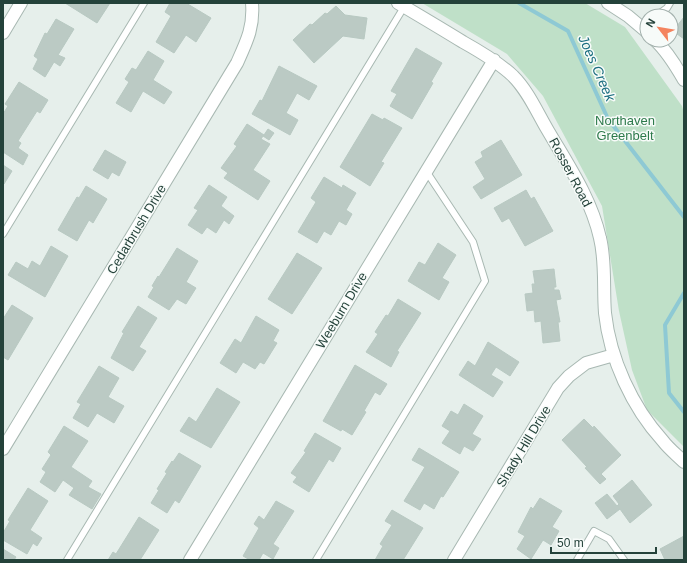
<svg xmlns="http://www.w3.org/2000/svg" width="687" height="563" viewBox="0 0 687 563" font-family="Arial,sans-serif">
<style>
.green{fill:#bfe0c8}
.lines{fill:none;stroke-linecap:round;stroke-linejoin:round}
.stream{stroke:#8ec9d4;stroke-width:4}
.building{fill:#bbcac4;stroke:#b8c9c2}
.service-casing{stroke:#a8b8b2;stroke-width:8}
.minor-casing{stroke:#a8b8b2;stroke-width:14}
.service{stroke:#fff;stroke-width:6}
.minor{stroke:#fff;stroke-width:12}
.labels{text-anchor:middle;stroke-width:3;stroke-linejoin:round;paint-order:stroke}
.park-label{font-size:13px;fill:#2d7a4b;stroke:#f7fbf9}
.street-label{font-size:13px;fill:#24423a;stroke:#f7fbf9}
.water-label{font-size:14px;font-style:italic;fill:#1c6f80;stroke:#f7fbf9}
</style>
<rect width="100%" height="100%" fill="#e6efeb"/>
<path class="green" d="M422 3H585L625 27 682 106 684 113V447L647 410 632 370 619 311 602 206 543 96 507 54Z"/>
<g class="lines">
<path class="stream" d="M519 3 568 31 608 119 684 217
M684 293 665 325 669 393 684 412"/>
</g>
<path class="building" d="M65 3H110L97 23Z
M170 3H186L211 18 196 42 186 35 174 53 156 42 171 16 165 12Z
M336 6 345 15 367 18 364 39 343 36 314 63 293 40 310 24 312 25 325 13 327 14Z
M684 17V39L673 31Z
M56 19 74 29 58 55 65 58 60 66 54 62 45 77 33 69 38 59 34 56 45 33 47 34Z
M416 48 442 63 431 82 433 83 412 119 390 106 397 94 391 91Z
M148 51 164 61 153 80 172 92 164 104 143 91 131 112 116 103 129 82 125 79 132 68 136 70Z
M279 66 317 86 309 100 297 93 286 113 298 120 290 135 252 114 260 100 262 101Z
M19 82 48 100 40 113 37 111 18 141 21 143 18 148 28 155 23 165 3 152V114L8 106 5 104Z
M372 114 383 120 384 118 402 128 381 162 384 163 370 186 340 167Z
M247 124 264 135 268 129 274 133 269 140 263 136 261 139 270 144 253 170 270 181 258 200 224 178 228 173 221 168 237 146 234 144Z
M501 140 522 175 481 199 473 187 485 179 475 162 483 157 481 152Z
M105 150 126 162 119 176 112 172 108 179 93 170Z
M3 165 12 171 4 184 3 183Z
M324 177 342 188 343 185 356 193 346 210 352 214 346 225 339 221 331 235 324 231 317 243 298 232 316 202 311 198Z
M209 185 227 197 221 206 234 216 229 224 224 220 216 233 207 227 202 234 188 225 198 210 194 208Z
M86 186 107 199 93 223 89 220 77 241 58 230 77 197 79 198Z
M526 190 531 199 534 197 553 231 525 246 509 218 502 222 494 208Z
M438 243 456 255 442 278 449 282 439 300 408 281 419 262 425 265Z
M51 246 68 256 45 297 8 275 16 262 28 269 32 261 40 266Z
M177 248 198 261 186 282 196 288 186 304 177 299 169 310 148 297 154 287 152 286 158 276 159 277Z
M297 253 322 268 292 314 268 299Z
M554 269 556 287H554V290H559L561 299 556 300 560 322H558L560 341 543 343 541 321 535 322 534 310 527 311 525 294 533 293 532 284H535L533 271Z
M398 299 421 313 397 351 399 352 391 367 366 352 378 334 375 332 386 315 388 316Z
M12 305 33 318 8 360 3 357V319Z
M138 306 157 318 139 347 146 351 133 371 111 358 124 333 122 332Z
M256 316 279 330 273 341 277 343 264 364 260 362 255 369 243 362 236 373 220 363 235 339 241 343Z
M488 342 519 362 510 376 496 367 491 375 503 382 493 397 459 375 468 361 475 366Z
M355 365 387 384 380 395 375 392 364 411 366 412 352 435 342 429 341 431 323 421Z
M99 366 119 378 108 397 124 406 114 423 97 413 88 427 73 418 81 404 77 402Z
M217 388 240 402 211 448 180 431 189 417 196 422Z
M464 404 483 416 472 434 481 439 473 451 464 446 460 454 442 443 450 431 442 426 451 411 458 415Z
M584 419 593 428 594 426 621 455 601 474 606 479 600 484 585 468 587 467 562 440Z
M64 426 88 441 71 467 92 481 88 487 101 494 92 509 69 495 74 488 63 480 55 492 40 482 46 472 42 469 51 455 48 452Z
M315 433 341 448 333 462 329 459 309 492 293 482 297 477 291 473 306 452 304 451Z
M419 448 459 472 443 497 441 496 434 509 424 503 420 510 404 501 425 467 412 460Z
M179 453 201 466 179 503 175 500 167 513 151 503 159 490 157 489 167 473 165 472 172 461 173 462Z
M632 480 652 505 630 523 620 509 607 519 595 503 607 494 617 506 619 504 613 496Z
M28 488 48 501 30 530 42 538 37 546 33 543 27 554 3 540V533L10 521 8 520Z
M540 498 562 511 552 527 559 531 551 545 543 540 531 559 517 549 525 536 518 532 531 507 533 509Z
M276 501 294 511 273 544 279 548 273 559 263 553 259 560H250L243 556 259 528 254 524 259 516 264 520Z
M392 510 423 528 403 560H375L383 546 380 544 392 525 385 521Z
M139 517 159 530 140 560H108L113 552 116 554Z
M684 536V560H665L660 549Z
M3 549 16 557 14 560H3Z"/>
<g class="lines">
<defs>
<path id="service" d="M656 16 667 8 670 3
M3 234 144 3
M67 560 404 7
M316 560 485 281 473 242 426 171
M577 560 594 531 609 539 624 560"/>
<path id="minor" d="M398 3C420 16 442 29 463 42 481 52 498 62 513 76 528 91 537 112 547 129 568 165 591 198 600 238 606 262 603 288 605 313 610 359 632 407 663 441 669 449 677 455 684 462
M608 3 628 16 647 32
M3 33 21 3
M655 40C667 51 676 66 684 80
M3 449 237 63C247 41 254 27 252 3
M190 560 494 60
M454 560 558 388 569 376 586 363 614 355"/>
</defs>
<use href="#service" class="service-casing"/>
<use href="#minor" class="minor-casing"/>
<use href="#service" class="service"/>
<use href="#minor" class="minor"/>
</g>
<g class="labels">
<g class="park-label">
<text x="625" y="125">Northaven<tspan x="625" dy="15">Greenbelt</tspan></text>
</g>
<g class="street-label">
<text transform="translate(571 172) rotate(62)" y="5">Rosser Road</text>
<text transform="translate(136 229) rotate(-59)" y="5">Cedarbrush Drive</text>
<text transform="translate(341 310) rotate(-59)" y="5">Weeburn Drive</text>
<text transform="translate(523 446) rotate(-59)" y="5">Shady Hill Drive</text>
</g>
<g class="water-label">
<text transform="translate(597 68) rotate(66)" y="5">Joes Creek</text>
</g>
</g>
<rect width="687" height="563" fill="none" stroke="#24423a" stroke-width="8"/>
<g transform="translate(659 28) rotate(301)"><circle r="19" fill="#f7fbf9" stroke="#a3b1ad"/>
<path d="M0-3L7 15L0 10L-7 15Z" fill="#f4845f"/>
<text y="-6" font-size="11" font-weight="bold" text-anchor="middle" fill="#24423a">N</text>
</g>
<path d="M551 547v6h105v-6" fill="none" stroke="#24423a" stroke-width="2"/>
<text x="557" y="547" font-size="12" fill="#24423a" stroke="#f7fbf9" stroke-width="3" paint-order="stroke">50 m</text>
</svg>
